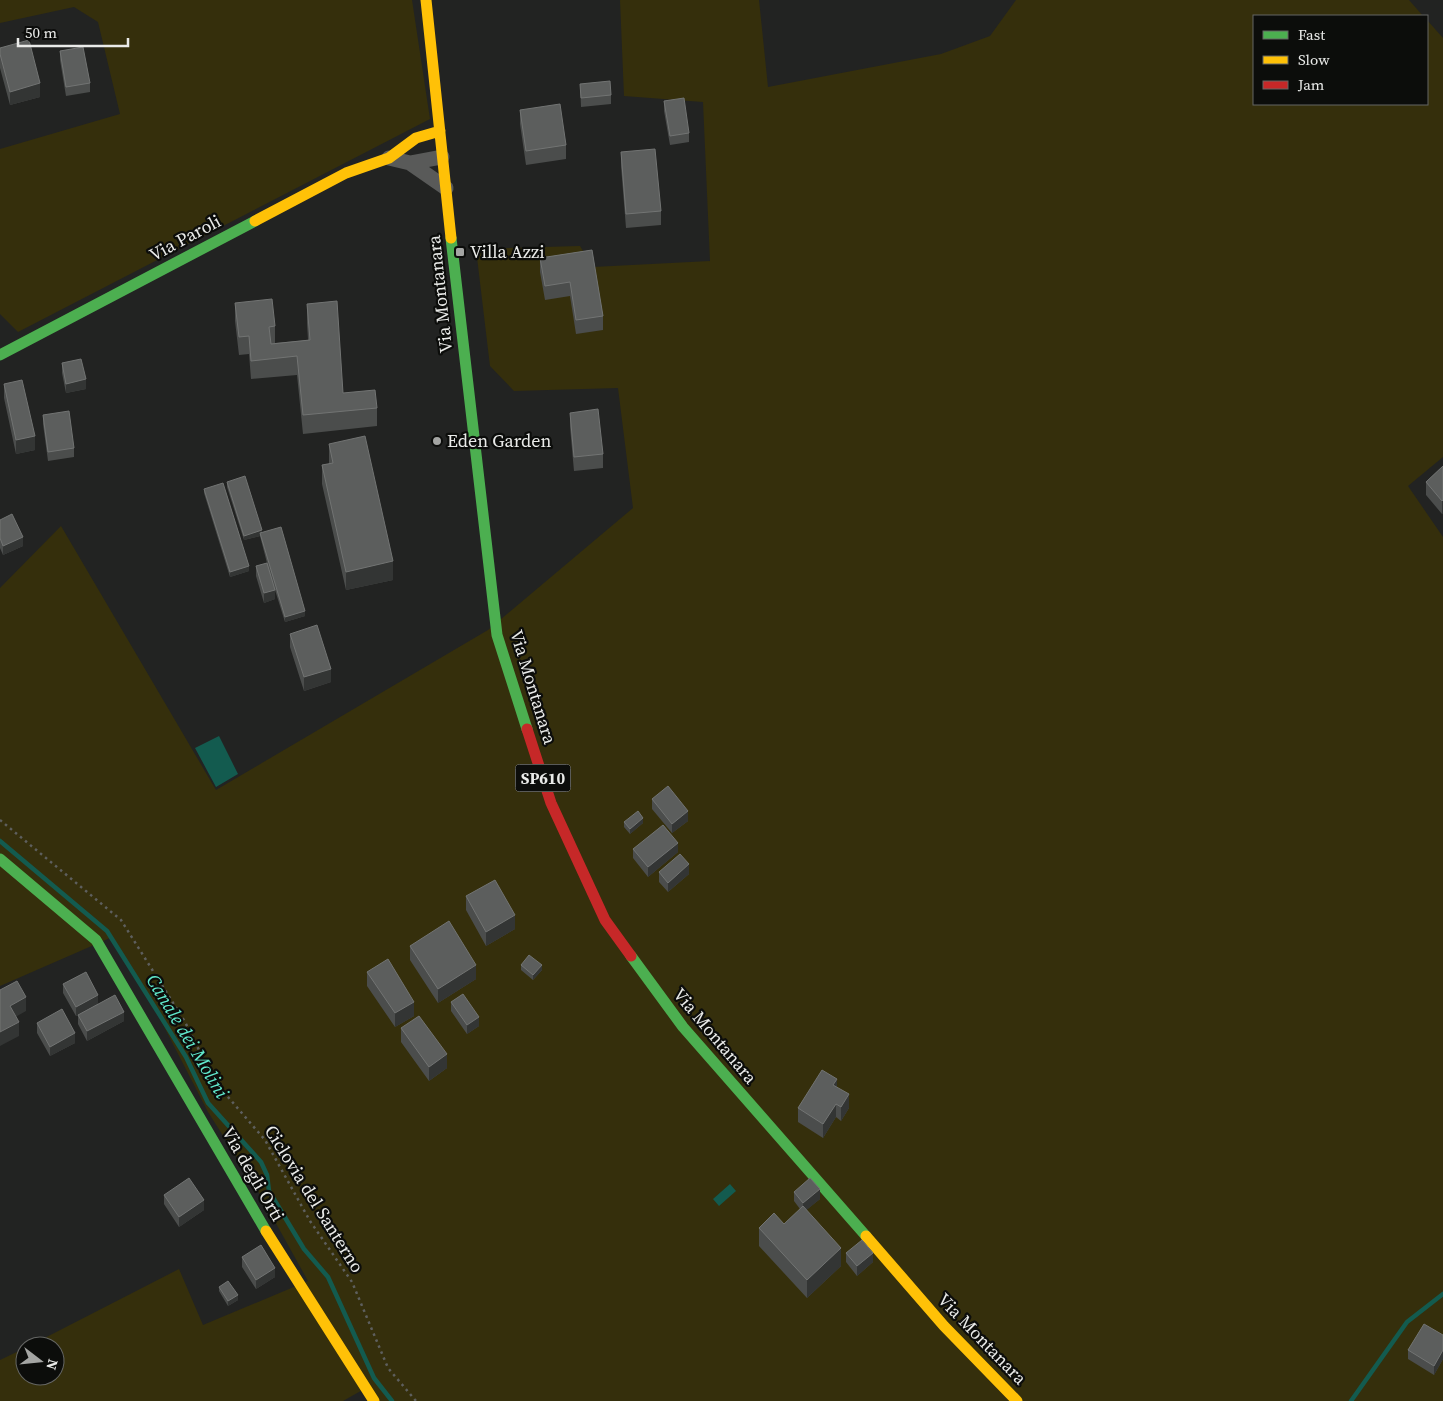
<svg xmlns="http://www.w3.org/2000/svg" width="1443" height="1401" viewBox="0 0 1443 1401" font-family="'Source Serif 4',serif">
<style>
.green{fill:#352f0c}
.water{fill:#135b4f}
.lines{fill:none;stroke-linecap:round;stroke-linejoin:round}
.stream{stroke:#135b4f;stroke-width:4.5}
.path{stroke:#5e5f5e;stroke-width:2.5;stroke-dasharray:2.5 4;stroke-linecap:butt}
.street{stroke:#595a59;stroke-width:15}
.fast{stroke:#4caf50;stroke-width:11}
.slow{stroke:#ffc107;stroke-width:11}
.jam{stroke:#c62828;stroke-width:11}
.wall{fill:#4b4d4c}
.shaded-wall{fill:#333534}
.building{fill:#5c5e5d;stroke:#727473}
.poi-dot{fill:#a4a5a3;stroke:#0c0d0b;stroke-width:2}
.labels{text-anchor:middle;stroke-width:4.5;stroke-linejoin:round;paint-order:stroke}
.shield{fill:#0c0d0b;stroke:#a7a8a6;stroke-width:1}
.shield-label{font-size:16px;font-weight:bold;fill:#eaebe9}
.street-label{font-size:18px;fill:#eaebe9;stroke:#0c0d0b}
.poi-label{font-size:18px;fill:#eaebe9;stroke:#0c0d0b;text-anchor:start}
.water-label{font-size:19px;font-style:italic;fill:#61e9cc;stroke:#0c0d0b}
</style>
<rect width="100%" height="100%" fill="#222322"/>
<path class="green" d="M0 0H412L430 119 18 332 0 314V149L120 114 98 22 74 7 0 23Z
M620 0H759L768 87 941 54 990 36 1016 0H1409L1423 16H1254V104H1427V20L1443 38V457L1408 486 1443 537V1401H374L366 1388 343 1401H0V1360L25 1348V1376H55V1346H29L179 1269 203 1325 308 1281 258 1191 208 1112 158 1015 110 938 0 986V588L61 526 216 790 488 630 633 508 618 388 514 391 490 366 476 249 580 246 593 267 710 261 703 102 624 96Z"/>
<path class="water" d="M219 736 238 774 216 787 195 748Z
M730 1184 736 1191 719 1206 713 1199Z"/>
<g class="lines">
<path class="stream" d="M0 841 107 931 186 1057 208 1103 261 1162 267 1175 269 1191 304 1249 328 1277 374 1378 392 1401
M1351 1401 1407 1322 1443 1294"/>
<path class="path" d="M0 820 121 920 185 1022 211 1074 222 1090 265 1140 310 1221 352 1282 388 1368 416 1401"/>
<path class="street" d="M389 158 410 163 446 188
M410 163 442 157"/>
<path class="fast" d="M451 238 497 635 527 729
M0 355 255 221
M0 859 96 940 266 1231
M631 956 683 1027 866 1236"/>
<path class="slow" d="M426 0 451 238
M255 221 346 173 389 158 416 138 440 131
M266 1231 374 1401
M866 1236 944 1326 1017 1401"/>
<path class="jam" d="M527 729 551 803 605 920 631 956"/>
</g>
<path class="wall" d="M0 48 40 97 10 105 0 68Z
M60 51 90 83V92L66 96 60 60Z
M580 84 611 95V104L581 107Z
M664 101 689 133V142L670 145 664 111Z
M520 110 566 145V159L526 165 520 124Z
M621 152 661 211V225L626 228 621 166Z
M592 250 603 316V330L576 334 570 296 545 300 540 272V258Z
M235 303 275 326V343L308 340 307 323V304L343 393 377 408V426L303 434 297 375 251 379 249 354 239 355 235 321Z
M62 363 86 389 66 393 62 373Z
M4 384 35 450 16 454 4 398Z
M570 413 603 454V468L574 471 570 427Z
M43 415 74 448V457L48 461 43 424Z
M329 444 393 580 346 590 322 484V465L329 464Z
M1443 466 1442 514 1426 495V482Z
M227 482 262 533 305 616 285 622 275 590V599L264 603 256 576V566L267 563 260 536 244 540 227 487Z
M204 489 249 571 230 577 204 493Z
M0 520 23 546 3 555 0 548Z
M290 634 331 682 304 691 290 647Z
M652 799 688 821 672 833 652 809Z
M624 822 643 823 630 834 624 827Z
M633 849 678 852 648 877 633 858Z
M659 872 689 874 668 892 659 882Z
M466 896 515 929 486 946 466 910Z
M410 946 476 979 438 1003 410 960Z
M521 965 542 970 533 980 521 970Z
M367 972 414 1016 395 1027 367 986Z
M63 984 98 1004 124 1021 87 1041 78 1024V1015L76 1016 63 993Z
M451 1002 479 1026 467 1034 451 1011Z
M37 1023 75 1043 50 1056 37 1033Z
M401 1028 447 1068 429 1081 401 1042Z
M837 1087 849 1108 841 1121 836 1117 823 1138 798 1122V1108Z
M794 1192 820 1199 806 1210 841 1266 807 1298 759 1246V1228L784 1224 800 1209 794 1201Z
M164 1195 204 1210 179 1227 164 1204Z
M846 1253 873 1262 857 1276 846 1262Z
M242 1257 275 1277 256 1289 242 1267Z
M219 1287 238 1300 228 1306 219 1291Z
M1443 1335V1359L1434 1375 1408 1359V1350Z"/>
<path class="shaded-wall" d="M40 83V97L10 105V92Z
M86 379V389L66 393V384Z
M35 436V450L16 454V440Z
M1443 500V514H1442V501Z
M262 530V535L260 533V536L244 540V536Z
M23 537V546L3 555V546Z
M393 561V580L346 590V572Z
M249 566V571L230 577V572Z
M275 590V599L264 603V593Z
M305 611V616L285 622V617Z
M331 669V682L304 691V677Z
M688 811V821L672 833V824Z
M643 818V823L630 834V829Z
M678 843V852L648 877V867Z
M689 864V874L668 892V883Z
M515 915V929L486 946V932Z
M476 965V979L438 1003V989Z
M542 965V970L533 980V975Z
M98 995V1004L76 1016V1007Z
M26 997V1011L10 1020V1006Z
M414 1002V1016L395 1027V1013Z
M124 1012V1021L87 1041V1031Z
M479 1017V1026L467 1034V1025Z
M19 1022V1036L0 1046V1032Z
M75 1033V1043L50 1056V1047Z
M447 1054V1068L429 1081V1067Z
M837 1079V1093L833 1085Z
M849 1094V1108L841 1121V1107Z
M836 1104V1117L823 1138V1124Z
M820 1189V1199L803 1213V1203Z
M204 1200V1210L179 1227V1217Z
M841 1248V1266L807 1298V1280Z
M873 1253V1262L857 1276V1266Z
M275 1268V1277L256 1289V1280Z
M238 1295V1300L228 1306V1301Z
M1443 1350V1359L1434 1375V1366Z"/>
<path class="building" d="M29 40 40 83 10 92 0 54V48Z
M83 47 90 83 66 87 60 51Z
M610 81 611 95 581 98 580 84Z
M684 98 689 133 670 136 664 101Z
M560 104 566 145 526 151 520 110Z
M655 149 661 211 626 214 621 152Z
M592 250 603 316 576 320 570 282 545 286 540 258Z
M272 299 275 326 269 327 271 344 310 340 307 304 337 301 343 393 375 390 377 408 303 415 297 356 251 361 249 336 239 337 235 303Z
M81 359 86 379 66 384 62 363Z
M22 380 35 436 16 440 4 384Z
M598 409 603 454 574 457 570 413Z
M69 411 74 448 48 452 43 415Z
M365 436 393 561 346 572 322 465 333 463 329 444Z
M1443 466V500L1442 501 1426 482Z
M245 476 262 530 244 536 227 482Z
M223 483 249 566 230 572 204 489Z
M12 514 23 537 3 546 0 538V520Z
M281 527 305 611 285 617 260 533Z
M267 563 275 590 264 593 256 566Z
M317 625 331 669 304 677 290 634Z
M668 786 688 811 672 824 652 799Z
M638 811 643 818 630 829 624 822Z
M663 825 678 843 648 867 633 849Z
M680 854 689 864 668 883 659 872Z
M495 880 515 915 486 932 466 896Z
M449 921 476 965 438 989 410 946Z
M529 955 542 965 533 975 521 965Z
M388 959 414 1002 395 1013 367 972Z
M86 972 98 995 76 1007 63 984Z
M17 981 26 997 10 1006 19 1022 0 1032V990Z
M463 994 479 1017 467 1025 451 1002Z
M115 995 124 1012 87 1031 78 1015Z
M62 1009 75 1033 50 1047 37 1023Z
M419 1016 447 1054 429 1067 401 1028Z
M822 1070 837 1079 833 1085 849 1094 841 1107 836 1104 823 1124 798 1108Z
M189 1178 204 1200 179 1217 164 1195Z
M810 1178 820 1189 803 1203 794 1192Z
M803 1206 841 1248 807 1280 759 1228 774 1213 784 1224Z
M862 1240 873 1253 857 1266 846 1253Z
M261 1245 275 1268 256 1280 242 1257Z
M228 1281 238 1295 228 1301 219 1287Z
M1424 1324 1443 1335V1350L1434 1366 1408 1350Z"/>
<g class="poi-dot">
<rect x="455" y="247" width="10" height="10" rx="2.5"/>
<circle cx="437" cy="441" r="5"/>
</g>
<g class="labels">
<rect class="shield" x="515.5" y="764.5" width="55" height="27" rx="4"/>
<g class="shield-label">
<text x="543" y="784">SP610</text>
</g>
<g class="street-label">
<text transform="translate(185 238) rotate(-28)" y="6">Via Paroli</text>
<text transform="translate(440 294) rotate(-96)" y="6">Via Montanara</text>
<text transform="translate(533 687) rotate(73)" y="6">Via Montanara</text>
<text transform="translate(715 1036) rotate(50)" y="6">Via Montanara</text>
<text transform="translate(253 1174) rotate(60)" y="6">Via degli Orti</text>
<text transform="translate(314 1199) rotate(58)" y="6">Ciclovia del Santerno</text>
<text transform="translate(982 1339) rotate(46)" y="6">Via Montanara</text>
</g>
<g class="poi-label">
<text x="470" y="258">Villa Azzi</text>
<text x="447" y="447">Eden Garden</text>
</g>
<g class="water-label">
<text transform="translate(188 1036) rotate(59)" y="7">Canale dei Molini</text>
</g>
</g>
<rect x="1253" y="15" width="175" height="90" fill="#0c0d0b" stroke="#656664"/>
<rect x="1263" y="31" width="25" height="8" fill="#4caf50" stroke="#656664"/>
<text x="1298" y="40" font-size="15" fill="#eaebe9">Fast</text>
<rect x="1263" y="56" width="25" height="8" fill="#ffc107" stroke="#656664"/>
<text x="1298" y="65" font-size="15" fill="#eaebe9">Slow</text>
<rect x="1263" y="81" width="25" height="8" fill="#c62828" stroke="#656664"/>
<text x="1298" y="90" font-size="15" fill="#eaebe9">Jam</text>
<g transform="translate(40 1361) rotate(106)"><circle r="24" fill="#0c0d0b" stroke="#656664"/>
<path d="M0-4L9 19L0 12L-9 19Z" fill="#a4a5a3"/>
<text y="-8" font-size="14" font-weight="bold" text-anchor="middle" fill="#eaebe9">N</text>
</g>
<path d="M18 38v8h110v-8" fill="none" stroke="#eaebe9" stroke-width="2.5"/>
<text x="25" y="38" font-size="15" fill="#eaebe9" stroke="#0c0d0b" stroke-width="4" paint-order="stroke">50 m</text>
</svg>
